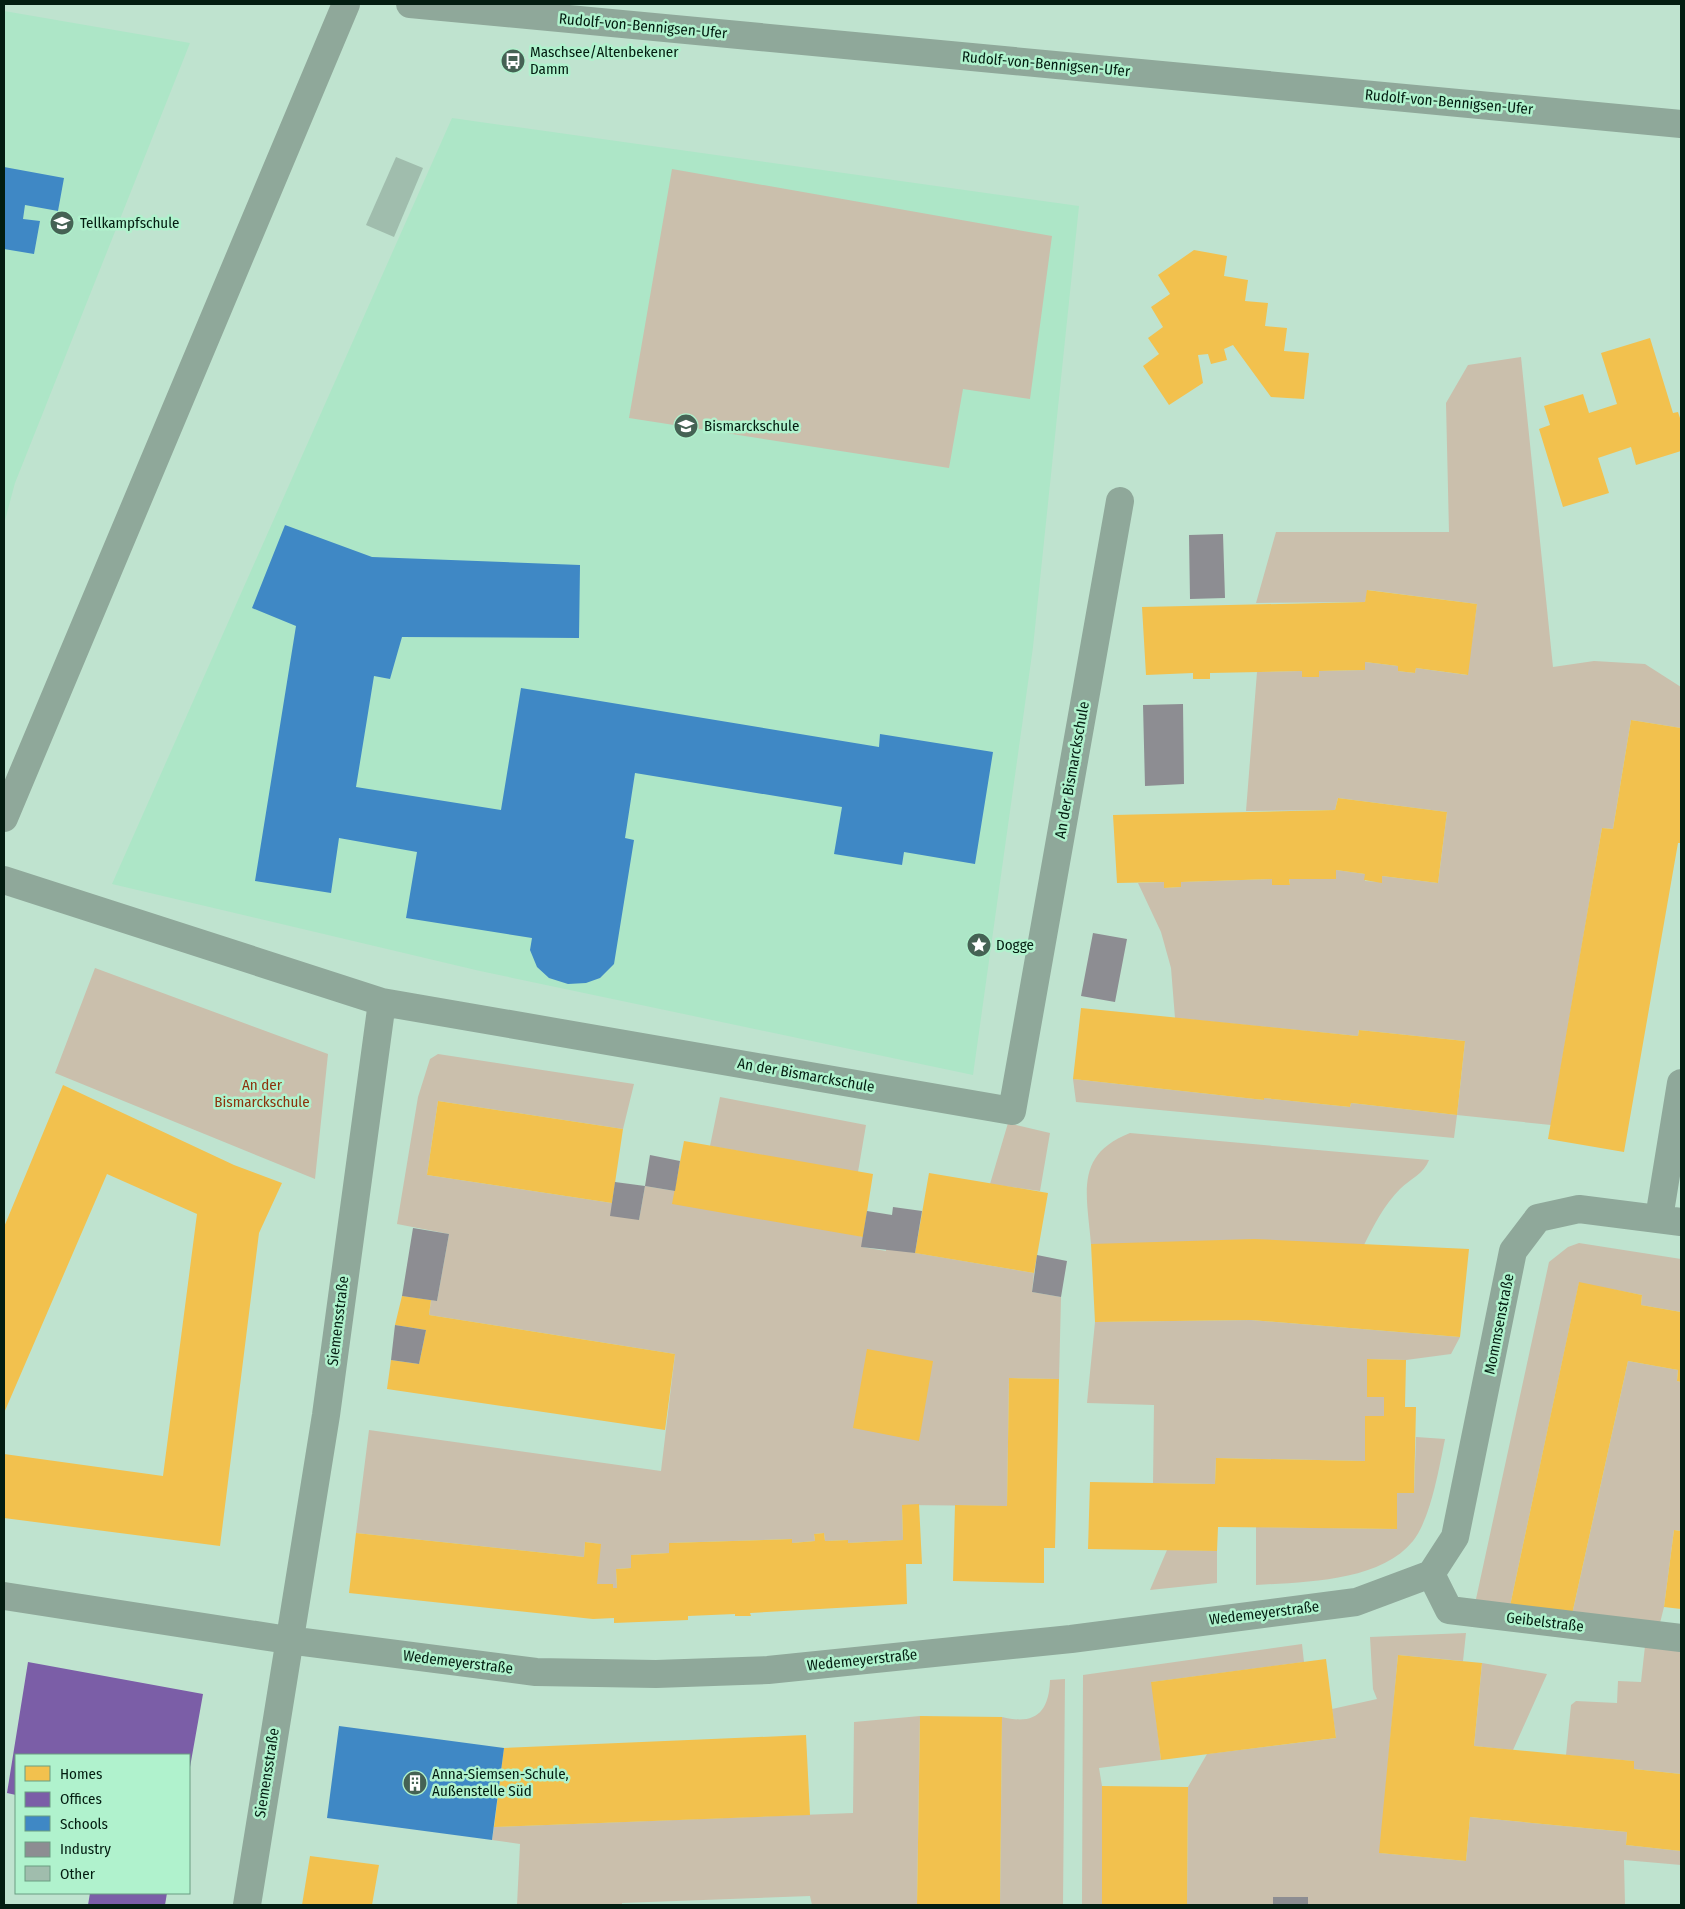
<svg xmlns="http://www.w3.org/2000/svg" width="1685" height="1909" viewBox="0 0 1685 1909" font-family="'Fira Sans Condensed',sans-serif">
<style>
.built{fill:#ade6c7}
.green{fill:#cabfac}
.homes{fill:#f2c14e}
.offices{fill:#7b5ea7}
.schools{fill:#3f88c5}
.industry{fill:#8d8d92}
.building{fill:#a0bdad}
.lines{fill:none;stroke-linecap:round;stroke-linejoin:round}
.minor{stroke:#8fa89a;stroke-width:28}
.labels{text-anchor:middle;stroke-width:5;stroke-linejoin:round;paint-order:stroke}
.street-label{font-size:15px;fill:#031d11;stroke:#b0f2cd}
.poi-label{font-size:15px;fill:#031d11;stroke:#b0f2cd;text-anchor:start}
.park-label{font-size:15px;fill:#8d330d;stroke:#b0f2cd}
</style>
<rect width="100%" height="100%" fill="#bfe3cf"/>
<path class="built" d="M4 11 190 43 15 483 4 524Z
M452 118 1079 206 1033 647 973 1075 480 971 112 884Z"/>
<path class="green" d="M672 169 1052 236 1030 399 963 389 949 468 629 418Z
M1521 357 1553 667 1594 661 1645 664 1681 687V728L1631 720 1613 829 1602 828 1551 1125 1457 1115 1454 1138 1076 1102 1073 1079 1264 1100V1098L1350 1107 1351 1103 1457 1115 1465 1041 1359 1030 1358 1036 1175 1018 1171 968 1161 932 1138 883 1164 882 1165 888 1181 887V882L1272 879 1290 885 1289 879H1336V870L1365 874V881L1382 882V876L1438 883 1447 812 1338 798 1335 810 1246 811 1257 672 1302 671V677L1319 671 1365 670V662L1398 666V671L1415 673 1416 668 1467 675 1477 604 1368 590 1365 602 1256 603 1276 532H1449L1446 403 1468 365Z
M95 968 328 1054 315 1179 55 1073Z
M438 1054 634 1084 623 1129 438 1101 427 1175 612 1203 639 1220 645 1186 675 1191 863 1237 862 1247 886 1251V1248L1034 1273 1032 1292 1061 1297 1059 1379 1009 1378 1007 1506 902 1505 903 1540 848 1543V1540L825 1541 824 1533 814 1534 815 1541 792 1543V1539L669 1543V1553L631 1555V1568L616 1569 617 1588H613L612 1584 595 1586 600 1544 585 1542 584 1557 356 1533 369 1430 661 1471 675 1354 429 1315 431 1300 437 1301 449 1234 397 1224 418 1097 430 1059Z
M720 1097 866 1125 858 1172 710 1146Z
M1008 1123 1050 1133 1040 1191 990 1184Z
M1130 1133 1429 1160C1424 1174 1410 1179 1400 1189 1384 1205 1374 1225 1364 1245L1091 1244C1087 1194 1074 1155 1130 1133Z
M1579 1243 1681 1259V1312L1641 1305 1642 1295 1579 1283 1510 1606 1480 1605 1476 1599 1549 1262 1568 1247Z
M1251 1320 1460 1337 1451 1354 1406 1360 1368 1359 1367 1397H1384V1416H1365V1461L1216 1458 1215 1484 1153 1483 1154 1405 1087 1403 1095 1322Z
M1628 1361 1678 1370 1677 1381 1681 1382V1531L1674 1530 1664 1607 1659 1627 1571 1619Z
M1416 1437 1445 1439C1439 1468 1431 1518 1413 1541 1380 1582 1304 1582 1256 1585V1527L1396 1529 1397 1493H1414Z
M1167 1550 1217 1551V1583L1150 1590Z
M1466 1633 1463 1661 1398 1655 1380 1853 1466 1861 1470 1817 1627 1832 1626 1845 1681 1851V1865L1624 1860 1625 1905H1187L1188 1787 1207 1754 1336 1738 1332 1709 1377 1699 1373 1689 1370 1637Z
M1302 1644 1304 1662 1152 1682 1161 1760 1099 1768 1102 1786V1905H1082L1083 1675Z
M1645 1646 1681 1651V1774L1634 1769 1633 1761 1566 1755 1571 1705 1576 1701 1617 1703 1618 1681 1641 1682Z
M1482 1663 1547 1674 1513 1750 1474 1746Z
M1065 1679 1063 1905H1000L1002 1717C1034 1725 1049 1714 1050 1680Z
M920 1716 917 1905H812L810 1896 622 1903V1905H517L520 1844 492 1840 494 1827 853 1813 854 1722Z"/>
<path class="homes" d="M1194 250 1227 256 1224 276 1248 280 1245 301 1268 303 1265 326 1287 328 1284 351 1309 353 1304 399 1271 397 1233 345 1224 349 1227 360 1211 364 1208 354 1198 355 1203 383 1169 405 1143 366 1159 354 1148 338 1163 327 1151 307 1170 294 1158 275Z
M1650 338 1673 413 1678 412 1681 421V451L1636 465 1631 447 1598 458 1609 493 1563 507 1539 429 1550 425 1544 406 1583 394 1589 413 1617 404 1601 353Z
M1367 590 1477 604 1468 675 1416 668 1415 673 1406 672 1398 671V666L1365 662V670L1319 671V677H1302V671L1210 673V679H1193V673L1146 675 1142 607 1365 602Z
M1631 720 1681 728V843H1678L1624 1152 1548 1139 1602 828 1613 829Z
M1338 798 1447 812 1438 883 1382 876V883L1364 880 1365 874 1336 870V879H1289L1290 885H1272V879L1181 882V887L1164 888V882L1117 883 1113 815 1335 810Z
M1081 1008 1358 1036 1359 1030 1465 1041 1457 1115 1351 1103 1350 1107 1264 1098V1100L1073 1079Z
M63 1085 234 1165 282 1183 259 1233 220 1546 4 1518V1454L163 1476 197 1214 107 1174 4 1413V1227Z
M438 1101 623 1129 612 1203 427 1175Z
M684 1141 873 1174 863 1237 672 1204Z
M929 1173 1048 1193 1034 1273 915 1253Z
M1254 1239 1469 1249 1460 1337 1251 1320 1095 1322 1091 1244Z
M1579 1282 1642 1295 1641 1305 1681 1312V1382L1677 1381 1678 1370 1628 1361 1571 1619 1510 1606Z
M402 1296 431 1300 429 1315 675 1354 665 1430 387 1389 391 1360 419 1364 426 1330 395 1325Z
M867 1349 933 1361 919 1441 853 1428Z
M1367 1359 1406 1360 1405 1407H1416L1414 1493H1397V1529L1218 1527 1217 1551 1088 1549 1090 1482 1215 1484 1216 1458 1365 1461V1416H1384V1397H1367Z
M1009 1378 1059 1379 1055 1548H1044V1583L953 1581 955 1505 1007 1506Z
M919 1504 922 1564H906L907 1604 750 1613 751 1616H735V1614L688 1616V1620L614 1623V1618L593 1619 349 1593 356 1533 584 1557 585 1542 601 1544 597 1584H613V1588H617L616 1569 631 1568V1555L669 1553V1543L792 1539V1543L815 1541 814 1534 824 1533 825 1541 848 1540V1543L903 1540 902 1505Z
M1674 1530 1681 1531V1609L1664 1607Z
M1398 1655 1482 1663 1474 1746 1634 1761V1769L1681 1774V1851L1626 1845 1627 1832 1470 1817 1466 1861 1379 1853Z
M1326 1659 1336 1738 1161 1760 1151 1682Z
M920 1716 1002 1717 1000 1905H917Z
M806 1735 810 1815 494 1827 504 1748Z
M1102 1786 1188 1787 1187 1905H1102Z
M310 1856 379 1865 372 1905H302Z"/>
<path class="offices" d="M28 1662 203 1694 190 1767 189 1755H16V1795L7 1793Z
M90 1893H167L165 1905H88Z"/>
<path class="schools" d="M4 167 64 178 58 211 25 205 23 219 40 221 34 254 4 249Z
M285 525 372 557 580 565 579 638 402 637 390 679 374 676 356 787 501 810 521 688 879 747 880 734 993 752 975 864 904 852 902 865 834 854 842 807 635 773 625 838 634 840 614 964 600 978 586 983 568 984 549 978 537 967 530 950 532 938 406 918 417 852 339 838 331 893 255 881 296 626 252 608Z
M339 1726 504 1748 492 1840 327 1818Z"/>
<path class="industry" d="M1223 534 1225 598 1190 599 1189 535Z
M1183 704 1184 784 1145 786 1143 705Z
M1093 933 1127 939 1115 1002 1081 996Z
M650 1155 680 1161 675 1191 645 1186 639 1220 610 1216 615 1182 645 1186Z
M893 1207 922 1211 915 1253 861 1247 867 1211 892 1215Z
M413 1228 449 1234 437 1301 402 1296Z
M1037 1255 1067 1261 1061 1297 1032 1292Z
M395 1325 426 1330 419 1364 391 1360Z
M1273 1897H1308V1905H1273Z"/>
<path class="building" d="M396 157 423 168 394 237 366 225Z"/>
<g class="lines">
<path class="minor" d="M410 4 1681 124
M4 818 346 4
M4 880 382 1002 1012 1111 1120 501
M1659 1218 1681 1083
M1431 1574 1455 1537 1513 1251 1538 1218 1579 1209 1681 1222
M1431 1574 1449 1610 1681 1638
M4 1596 288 1640 536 1672 656 1674 768 1670 1071 1639 1356 1602 1431 1574
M247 1905 326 1415 382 1002"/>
</g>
<defs>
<symbol id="bus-disc" viewBox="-11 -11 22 22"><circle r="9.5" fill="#456254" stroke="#b0f2cd"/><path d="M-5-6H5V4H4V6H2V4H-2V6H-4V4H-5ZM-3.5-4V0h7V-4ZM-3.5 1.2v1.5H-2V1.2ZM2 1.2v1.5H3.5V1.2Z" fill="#fff"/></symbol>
<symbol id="school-disc" viewBox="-11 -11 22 22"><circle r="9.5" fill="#456254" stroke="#b0f2cd"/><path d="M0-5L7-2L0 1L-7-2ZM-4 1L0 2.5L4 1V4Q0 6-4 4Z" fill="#fff"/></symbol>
<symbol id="sight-disc" viewBox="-11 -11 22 22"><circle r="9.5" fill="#456254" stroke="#b0f2cd"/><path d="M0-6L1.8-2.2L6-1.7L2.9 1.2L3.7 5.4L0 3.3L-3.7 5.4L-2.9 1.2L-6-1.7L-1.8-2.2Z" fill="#fff"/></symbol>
<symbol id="building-disc" viewBox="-11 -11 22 22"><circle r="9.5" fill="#456254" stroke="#b0f2cd"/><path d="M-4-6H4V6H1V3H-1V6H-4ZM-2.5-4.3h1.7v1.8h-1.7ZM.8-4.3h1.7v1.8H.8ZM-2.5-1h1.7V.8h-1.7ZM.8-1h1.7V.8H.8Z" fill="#fff"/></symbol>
</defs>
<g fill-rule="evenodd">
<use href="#bus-disc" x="499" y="47" width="28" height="28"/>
<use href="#school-disc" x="48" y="209" width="28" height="28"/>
<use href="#school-disc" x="672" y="412" width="28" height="28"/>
<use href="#sight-disc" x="965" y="931" width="28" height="28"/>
<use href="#building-disc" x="401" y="1769" width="28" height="28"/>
</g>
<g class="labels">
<g class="street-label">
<text transform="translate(643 26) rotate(5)" y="5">Rudolf-von-Bennigsen-Ufer</text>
<text transform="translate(1046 64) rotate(5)" y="5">Rudolf-von-Bennigsen-Ufer</text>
<text transform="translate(1449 102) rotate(5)" y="5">Rudolf-von-Bennigsen-Ufer</text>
<text transform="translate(1072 770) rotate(-80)" y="5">An der Bismarckschule</text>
<text transform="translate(806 1075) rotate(10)" y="5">An der Bismarckschule</text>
<text transform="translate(338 1321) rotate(-83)" y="5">Siemensstraße</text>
<text transform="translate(1499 1324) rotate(-79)" y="5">Mommsenstraße</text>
<text transform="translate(1264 1613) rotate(-7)" y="5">Wedemeyerstraße</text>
<text transform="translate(1545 1622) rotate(7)" y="5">Geibelstraße</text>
<text transform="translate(862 1660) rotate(-6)" y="5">Wedemeyerstraße</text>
<text transform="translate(458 1662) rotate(7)" y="5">Wedemeyerstraße</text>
<text transform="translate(267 1773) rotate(-81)" y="5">Siemensstraße</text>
</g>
<g class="poi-label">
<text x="530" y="57">Maschsee/Altenbekener<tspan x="530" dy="17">Damm</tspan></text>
<text x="80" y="228">Tellkampfschule</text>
<text x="704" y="431">Bismarckschule</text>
<text x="996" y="950">Dogge</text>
<text x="432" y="1779">Anna-Siemsen-Schule,<tspan x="432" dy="17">Außenstelle Süd</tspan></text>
</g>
<g class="park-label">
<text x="262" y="1090">An der<tspan x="262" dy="17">Bismarckschule</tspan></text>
</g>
</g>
<rect width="1685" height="1909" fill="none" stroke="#031d11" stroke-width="10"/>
<rect x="15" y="1754" width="175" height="140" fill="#b0f2cd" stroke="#6b9d82"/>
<rect x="25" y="1766" width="25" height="15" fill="#f2c14e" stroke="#6b9d82"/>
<text x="60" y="1779" font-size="15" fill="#031d11">Homes</text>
<rect x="25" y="1792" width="25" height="15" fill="#7b5ea7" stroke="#6b9d82"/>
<text x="60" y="1804" font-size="15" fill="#031d11">Offices</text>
<rect x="25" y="1816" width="25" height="15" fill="#3f88c5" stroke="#6b9d82"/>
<text x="60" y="1829" font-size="15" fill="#031d11">Schools</text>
<rect x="25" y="1842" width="25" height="15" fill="#8d8d92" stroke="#6b9d82"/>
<text x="60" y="1854" font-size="15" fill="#031d11">Industry</text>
<rect x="25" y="1866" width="25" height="15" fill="#a0bdad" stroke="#6b9d82"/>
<text x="60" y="1879" font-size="15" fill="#031d11">Other</text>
</svg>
